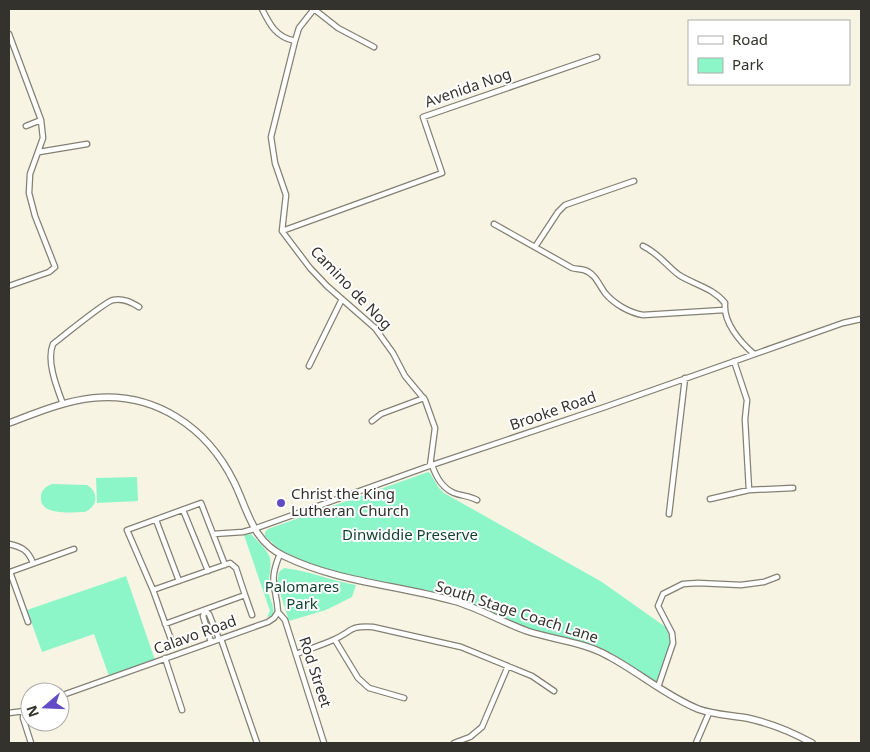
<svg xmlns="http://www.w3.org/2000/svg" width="870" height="752" viewBox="0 0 870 752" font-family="'Noto Sans',sans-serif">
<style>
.green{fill:#8df6c9}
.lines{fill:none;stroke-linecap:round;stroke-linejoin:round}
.minor-casing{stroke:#848173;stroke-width:7}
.major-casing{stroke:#848173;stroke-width:8}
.minor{stroke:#fff;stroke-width:4.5}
.major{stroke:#fff;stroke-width:5.5}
.poi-dot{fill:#614cc5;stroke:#fff;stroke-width:2}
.labels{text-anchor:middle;stroke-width:4;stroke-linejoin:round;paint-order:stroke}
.street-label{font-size:15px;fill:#34322c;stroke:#fff}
.poi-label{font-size:15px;fill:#34322c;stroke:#fff;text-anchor:start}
.park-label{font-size:15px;fill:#103f2d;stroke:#fff}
</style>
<rect width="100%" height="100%" fill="#f7f4e4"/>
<path class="green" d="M428 472 430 473 439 488 444 493 602 582 667 628 672 650 657 682 612 655 590 645 562 639 520 625 451 599 337 573 292 558 280 550 265 536V532L268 529Z
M137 477 138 501 97 503 96 478Z
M52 484 87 485C99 492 98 506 85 512 72 512 38 517 41 495 42 489 47 486 52 484Z
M251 534C257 541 267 549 270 558 272 568 268 579 268 589 269 599 275 606 273 615L267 617 270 611 244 535Z
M284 568C307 570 332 581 356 585L352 597 326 610 289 621 277 583 279 572Z
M126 576 155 660 109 676 94 634 42 652 27 610Z"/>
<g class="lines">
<defs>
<path id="minor" d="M262 9C270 25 276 37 295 41
M314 9 299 28 295 41 271 137 275 163 286 195 282 231 310 268 327 286 375 328 393 353 405 376 425 400 435 428 430 466
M314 9 338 28 374 47
M9 34 41 120 43 138 30 174 29 193 35 216 55 267 49 272 9 286
M26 126 41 120
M39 152 87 144
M494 224 572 268C575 269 580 269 584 270 595 273 599 285 605 293 614 304 630 313 643 315L724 310
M282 231 442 173 423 117 597 57
M643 246C658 253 666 265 679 275 695 285 713 288 725 303 723 322 740 342 754 354
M535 247 558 212 565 205 634 181
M734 361 747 400 745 419 749 490
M309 366 342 299
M63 404C57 388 46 361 53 344 62 337 106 301 113 300 123 298 131 302 139 307
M372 421 381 414 424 398
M432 465C436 477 442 488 454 493 462 496 470 496 477 500
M710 499 749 490 793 488
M183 510 208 571
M669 514 685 378
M156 520 179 581
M213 534 243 532 254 529 432 465 602 408 843 323 861 319
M9 544C22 547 28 550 33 563
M153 590 127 530 201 503 225 565
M245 595 252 615
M205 611 203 616 211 642
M205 611 209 614 219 639
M278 612 285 620 324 743
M28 622 10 572 74 549
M165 624 245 595 236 568 230 563 153 590 173 645
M221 639 257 743
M335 640 358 678 369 688 404 698
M296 654C309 649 322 645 333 640 352 632 349 625 373 627L461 647 532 676 554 691
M165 658 182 710
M658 687 673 643 672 633 658 606 663 594 683 584 698 583 741 585 764 582 777 577
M60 696 268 622 274 618 278 612C276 585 268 582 280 554
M24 711 23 718 31 743
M9 713 24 711 30 707
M454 743 470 737 482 727 508 666
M696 743 709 713"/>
<path id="major" d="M9 423C36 413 64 401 93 398 155 392 207 427 234 482 248 510 252 541 284 556 337 582 398 585 454 601 479 608 502 622 527 631 554 640 585 642 610 657 640 673 666 696 698 709 714 715 730 715 747 718 770 723 792 732 812 743"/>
</defs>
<use href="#minor" class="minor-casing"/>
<use href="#major" class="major-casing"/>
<use href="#minor" class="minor"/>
<use href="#major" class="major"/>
</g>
<circle class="poi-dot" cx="281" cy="503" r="5"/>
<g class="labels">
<g class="street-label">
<text transform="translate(468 88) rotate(-19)" y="5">Avenida Nog</text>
<text transform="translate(351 288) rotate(46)" y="5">Camino de Nog</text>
<text transform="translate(553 411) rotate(-19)" y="5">Brooke Road</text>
<text transform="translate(517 612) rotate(18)" y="5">South Stage Coach Lane</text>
<text transform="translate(195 635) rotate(-20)" y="5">Calavo Road</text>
<text transform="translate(315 672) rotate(72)" y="5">Rod Street</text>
</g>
<g class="poi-label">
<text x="291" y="499">Christ the King<tspan x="291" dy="17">Lutheran Church</tspan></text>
</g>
<g class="park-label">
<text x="410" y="540">Dinwiddie Preserve</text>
<text x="302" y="592">Palomares<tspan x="302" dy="17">Park</tspan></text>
</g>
</g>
<rect width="870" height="752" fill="none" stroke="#34322c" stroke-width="20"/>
<rect x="688" y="20" width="162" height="65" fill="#ffffff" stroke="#aeadab"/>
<rect x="698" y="36" width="25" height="8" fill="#ffffff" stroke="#aeadab"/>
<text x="732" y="45" font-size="15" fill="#34322c">Road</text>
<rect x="698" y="58" width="25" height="15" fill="#8df6c9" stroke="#aeadab"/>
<text x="732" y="70" font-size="15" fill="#34322c">Park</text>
<g transform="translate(45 707) rotate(251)"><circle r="24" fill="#ffffff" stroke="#aeadab"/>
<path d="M0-4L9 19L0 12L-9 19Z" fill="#614cc5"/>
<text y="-8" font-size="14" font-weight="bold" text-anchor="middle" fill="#34322c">N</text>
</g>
</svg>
